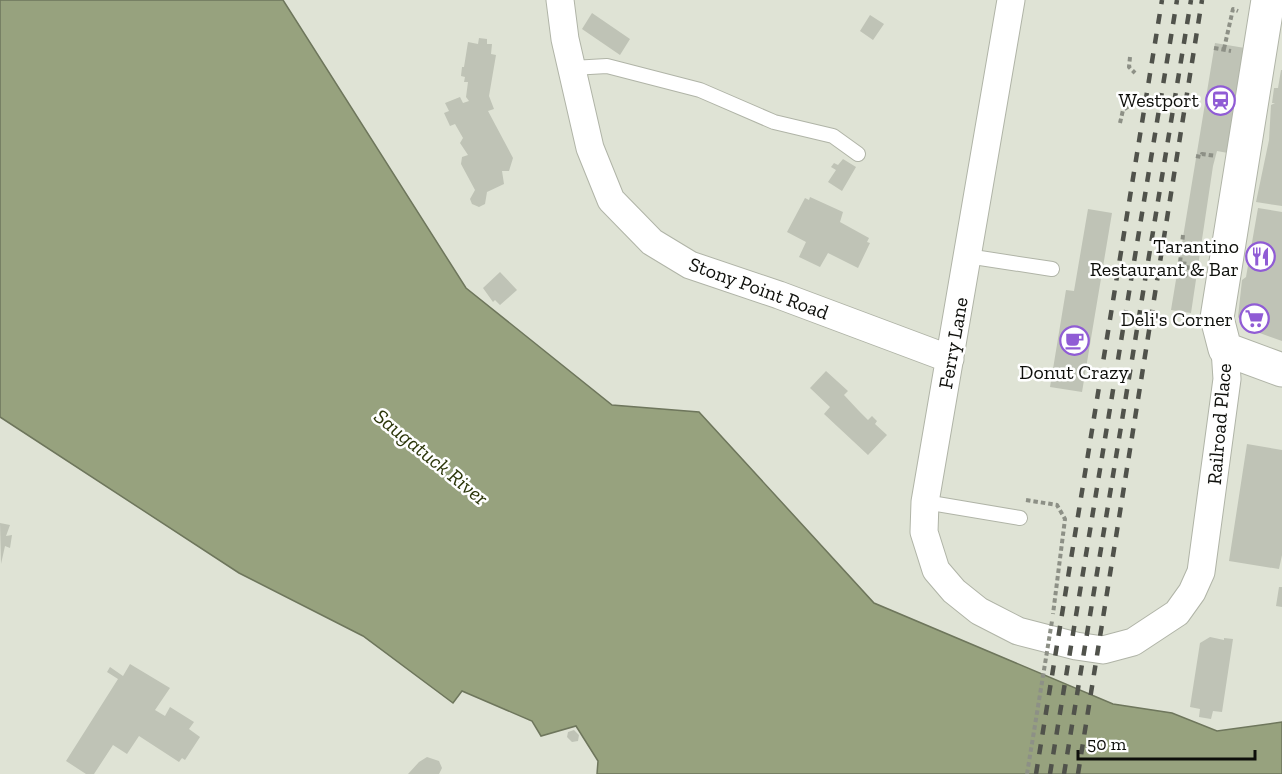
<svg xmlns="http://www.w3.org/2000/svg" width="1282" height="774" viewBox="0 0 1282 774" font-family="'Zilla Slab',serif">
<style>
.water{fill:#97a27e;stroke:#6e765c;stroke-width:1.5}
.building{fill:#bfc3b6}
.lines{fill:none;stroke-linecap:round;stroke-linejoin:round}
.service-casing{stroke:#b0b4a7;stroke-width:16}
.minor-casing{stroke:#b0b4a7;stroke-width:29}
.tertiary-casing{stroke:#b0b4a7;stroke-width:35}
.path{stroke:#8d9086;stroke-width:4;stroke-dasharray:4.5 3;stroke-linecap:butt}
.service{stroke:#fff;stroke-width:14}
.minor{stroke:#fff;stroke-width:27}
.tertiary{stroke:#fff;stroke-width:33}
.rail{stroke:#50524b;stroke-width:4.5;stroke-dasharray:10 10;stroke-linecap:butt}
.path-bridge{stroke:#8d9086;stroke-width:4;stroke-dasharray:4.5 3;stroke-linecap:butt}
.labels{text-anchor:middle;stroke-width:5;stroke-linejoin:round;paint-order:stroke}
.poi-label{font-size:20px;fill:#0e0f0b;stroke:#fff;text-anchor:end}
.street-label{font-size:20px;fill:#0e0f0b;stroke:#fff}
.water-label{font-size:21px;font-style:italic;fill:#2c3609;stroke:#fff}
</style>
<rect width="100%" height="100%" fill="#dfe3d5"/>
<path class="water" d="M0 0H283L466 288 612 405 699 412 874 603 1113 704 1172 713 1217 731 1282 722V774H597L598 761 576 726 541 736 532 721 462 691 453 703 363 636 239 573 0 417Z"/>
<path class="building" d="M592 13 630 39 620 55 582 29Z
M870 15 884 24 873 40 860 31Z
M479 38 487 39V44H492L491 54 496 55 489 96 494 109 488 111 513 158 509 171H502L504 184 487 192 485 204 479 207 472 204 470 199 475 190 461 164 462 157 468 155 460 143 463 138 455 124 450 126 444 113 449 111 445 103 460 97 463 103 469 101 466 97 468 82H464L465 77 461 76 462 67H464L468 42 478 44Z
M1215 43 1245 48 1228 153 1217 151 1213 166 1191 313 1171 310Z
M1281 70H1282V206L1256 202 1269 140 1271 105 1275 103H1272L1274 88H1278Z
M843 159 856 167 842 191 828 182 836 170 831 167 834 163 838 165Z
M810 197 843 212 840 222 869 238 867 242 870 243 858 268 828 253 820 267 799 257 806 242 787 232 805 198 809 200Z
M1258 208 1282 212V341L1246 328 1238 317 1242 280 1246 277Z
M1088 209 1112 213 1082 392 1050 387 1066 290 1074 291Z
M500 272 517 290 500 305 495 300 493 302 483 288Z
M826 371 848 391 844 395 859 411 868 420 872 416 877 421 875 424 887 435 868 455 824 414 830 407 810 388Z
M1247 444 1282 450V555L1279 569 1229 561Z
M0 523 10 525 6 536 12 535 10 548 5 546 1 564Z
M1279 587H1282V607L1276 606Z
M1210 637 1224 640V638L1233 639 1222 712 1213 711 1211 719 1199 717 1200 709 1190 707 1200 643Z
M130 664 170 688 155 710 165 716 170 707 194 722 189 729 200 737 185 760 182 758 179 762 139 736 127 754 113 745 94 774H86L66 761 118 679 107 672 110 667 123 676Z
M574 730 579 735 578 741 572 742 567 737 568 732Z
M427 757 439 761 442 768 439 774H408L419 762Z"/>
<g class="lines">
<defs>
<path id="service" d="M572 68 607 66 700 90 774 122 833 136 858 154
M967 256 1052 269
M925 502 1020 518"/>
<path id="minor" d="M560 0 565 39 590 148 611 200 652 242 690 265 779 295 950 359
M1011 0 925 502 924 532 936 570 954 591 979 611 1018 631 1076 646 1103 650 1133 642 1177 613 1192 592 1201 572 1227 379 1225 349"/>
<path id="tertiary" d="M1268 0 1217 318 1225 349 1282 370"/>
</defs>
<use href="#service" class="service-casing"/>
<use href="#minor" class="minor-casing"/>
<use href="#tertiary" class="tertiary-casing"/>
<path class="path" d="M1214 48 1231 51
M1224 49 1233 9 1238 11
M1130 57 1129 67 1135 73
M1120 123 1123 110 1129 106
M1196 156 1201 157 1202 154 1216 156
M1183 235 1180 263 1188 264 1185 278
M1026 500 1057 505 1065 519 1053 614"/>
<use href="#service" class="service"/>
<use href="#minor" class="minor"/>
<use href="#tertiary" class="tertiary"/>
<path class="rail" d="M1036 774 1162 0
M1050 774 1177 0
M1064 774 1191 0
M1078 774 1202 0"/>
<path class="path-bridge" d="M1027 774 1052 621"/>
</g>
<defs>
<symbol id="station-ring" viewBox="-11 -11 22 22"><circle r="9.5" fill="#fff" stroke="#905cd5" stroke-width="1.5"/><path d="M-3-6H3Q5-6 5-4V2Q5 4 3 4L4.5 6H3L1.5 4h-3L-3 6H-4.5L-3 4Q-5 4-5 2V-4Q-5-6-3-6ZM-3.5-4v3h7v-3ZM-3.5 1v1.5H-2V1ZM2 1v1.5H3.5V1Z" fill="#905cd5"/></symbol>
<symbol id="restaurant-ring" viewBox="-11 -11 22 22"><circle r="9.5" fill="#fff" stroke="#905cd5" stroke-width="1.5"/><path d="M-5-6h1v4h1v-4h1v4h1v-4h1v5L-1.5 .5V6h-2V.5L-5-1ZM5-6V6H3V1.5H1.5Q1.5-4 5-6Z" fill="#905cd5"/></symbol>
<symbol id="supermarket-ring" viewBox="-11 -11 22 22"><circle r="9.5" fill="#fff" stroke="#905cd5" stroke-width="1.5"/><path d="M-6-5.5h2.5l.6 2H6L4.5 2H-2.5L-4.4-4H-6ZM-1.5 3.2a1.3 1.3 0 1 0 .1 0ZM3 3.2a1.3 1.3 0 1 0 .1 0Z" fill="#905cd5"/></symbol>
<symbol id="cafe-ring" viewBox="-11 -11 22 22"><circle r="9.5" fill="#fff" stroke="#905cd5" stroke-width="1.5"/><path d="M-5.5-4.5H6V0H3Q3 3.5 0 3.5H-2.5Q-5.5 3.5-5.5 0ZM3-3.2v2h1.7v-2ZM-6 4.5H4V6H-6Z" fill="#905cd5"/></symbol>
</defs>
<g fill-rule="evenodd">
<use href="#station-ring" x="1204" y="84" width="33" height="33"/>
<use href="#restaurant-ring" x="1244" y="240" width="33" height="33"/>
<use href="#supermarket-ring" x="1238" y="302" width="33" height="33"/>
<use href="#cafe-ring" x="1058" y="324" width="33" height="33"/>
</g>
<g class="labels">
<g class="poi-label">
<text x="1199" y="107">Westport</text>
<text x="1239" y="253">Tarantino<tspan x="1239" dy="23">Restaurant &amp; Bar</tspan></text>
<text x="1233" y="326">Deli's Corner</text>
<text x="1074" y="379" text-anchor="middle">Donut Crazy</text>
</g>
<g class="street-label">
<text transform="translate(759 288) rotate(20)" y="7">Stony Point Road</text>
<text transform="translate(953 343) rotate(-80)" y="7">Ferry Lane</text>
<text transform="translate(1219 424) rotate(-85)" y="7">Railroad Place</text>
</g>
<g class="water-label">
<text transform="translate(431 457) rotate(39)" y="7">Saugatuck River</text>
</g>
</g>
<path d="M1078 750v9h177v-9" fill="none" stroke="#0e0f0b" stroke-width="3"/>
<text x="1087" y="750" font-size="18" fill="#0e0f0b" stroke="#ffffff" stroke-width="4.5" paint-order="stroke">50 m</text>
</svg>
